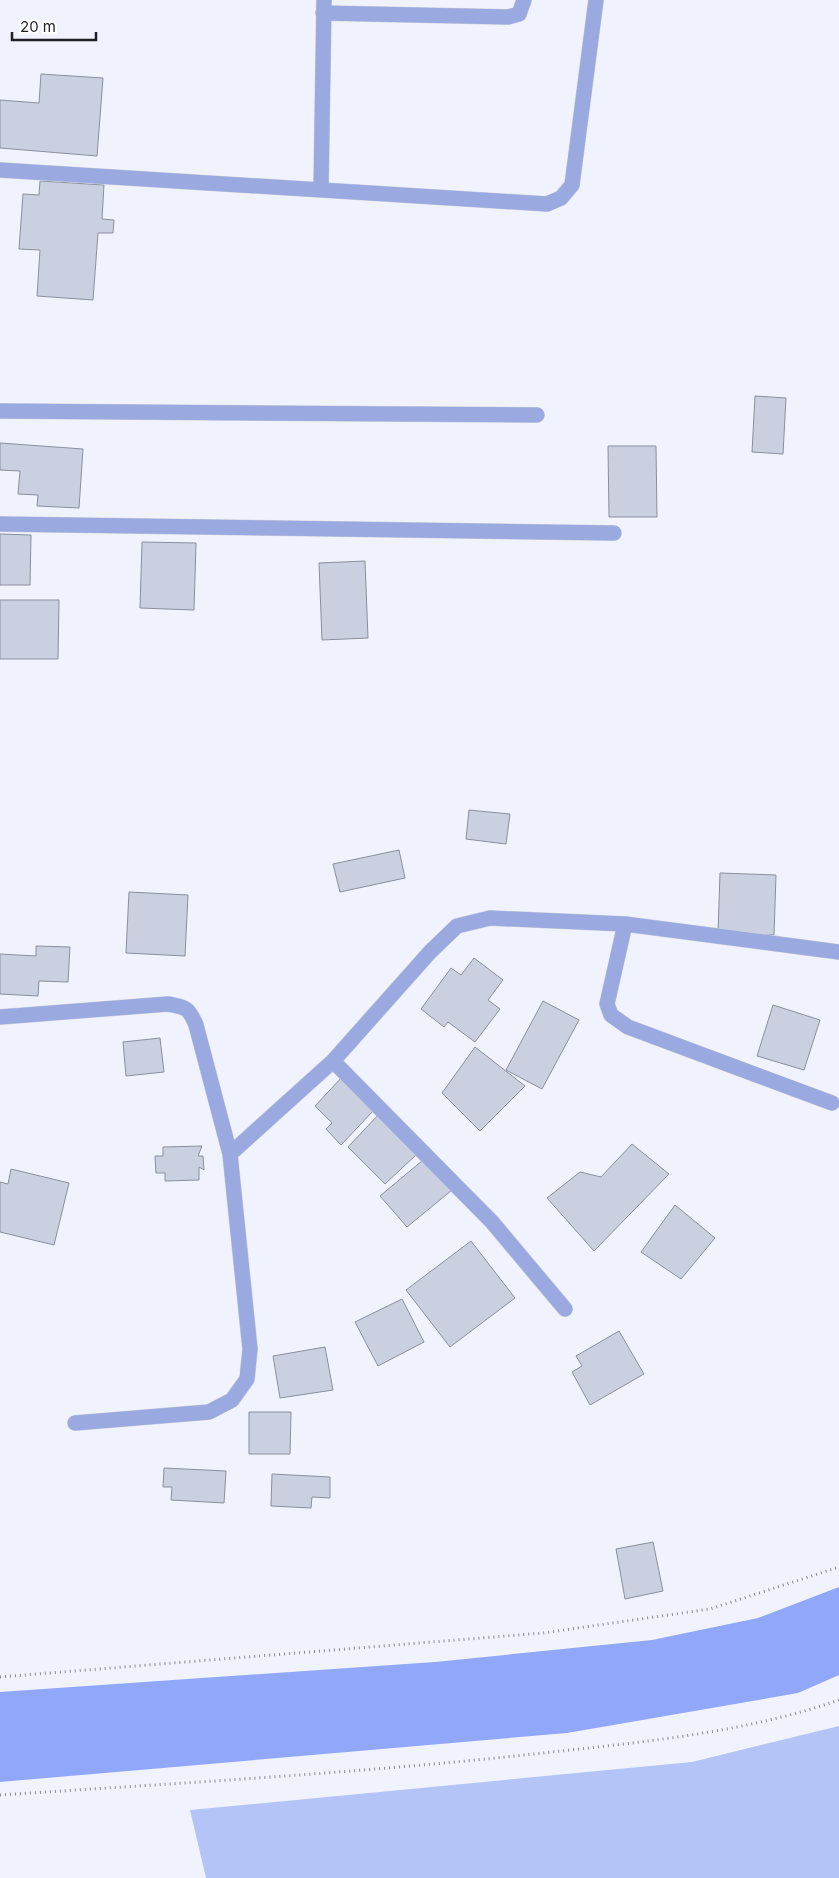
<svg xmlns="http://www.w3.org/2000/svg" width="839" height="1878" viewBox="0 0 839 1878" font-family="Inter,sans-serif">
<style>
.green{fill:#b5c4f7}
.water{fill:#91a7f9}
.building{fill:#cbd0e0;stroke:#8a8f9e}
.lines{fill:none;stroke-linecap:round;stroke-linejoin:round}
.minor-casing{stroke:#ced1da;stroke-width:16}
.path{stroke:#888a92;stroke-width:3;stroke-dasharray:1 4;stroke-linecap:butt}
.minor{stroke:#9aa9e0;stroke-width:15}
</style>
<rect width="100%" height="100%" fill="#f0f3fd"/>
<path class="green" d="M839 1726V1878H206L190 1810 692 1762Z"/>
<path class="water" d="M839 1587V1675L798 1693 567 1733 0 1782V1692L435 1662 652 1640 758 1618Z"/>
<path class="building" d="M41 74 103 78 97 156 0 148V100L39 103Z
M40 181 104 185 102 219 114 220 113 233H98L93 300 37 296 40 250 19 249 23 194 39 195Z
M755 396 786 398 783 454 752 452Z
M0 443 83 449 79 508 37 506 38 495 18 494 20 471 0 470Z
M608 446H656L657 517H609Z
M0 534 31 535 30 585H0Z
M142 542 196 543 194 610 140 608Z
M365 561 368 638 322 640 319 563Z
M0 600H59L58 659H0Z
M469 810 510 814 506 844 466 839Z
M399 850 405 878 340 892 333 864Z
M720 873 776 875 774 935 718 933Z
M129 892 188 895 185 956 126 953Z
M36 946 70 947 68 982 39 981 38 996 0 994V954L36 956Z
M474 958 503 980 488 1000 500 1009 475 1042 448 1022 444 1027 421 1009 451 968 461 975Z
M543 1001 579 1020 542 1089 506 1070Z
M773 1005 820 1020 804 1070 757 1056Z
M160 1038 164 1072 126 1076 123 1042Z
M475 1047 525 1086 480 1131 442 1093Z
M343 1076 374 1110 341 1145 326 1129 332 1123 315 1106Z
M380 1113 417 1154 385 1184 348 1147Z
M632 1144 669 1174 594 1251 547 1198 580 1172 601 1177Z
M202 1146 198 1156H203L204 1170 199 1167V1180L165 1181V1173H156L155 1156H163V1147Z
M423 1160 452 1190 407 1227 380 1196Z
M11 1169 69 1183 54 1245 0 1232V1182L8 1184Z
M675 1205 715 1238 681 1279 641 1252Z
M471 1241 515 1298 450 1347 406 1290Z
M402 1299 424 1342 378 1366 355 1322Z
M619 1331 644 1374 590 1405 572 1372 582 1366 576 1356Z
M325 1347 333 1390 280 1398 273 1356Z
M249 1412H291L290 1454H249Z
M164 1468 226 1471 224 1503 171 1500 172 1487H163Z
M272 1474 330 1477V1498L312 1497 311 1508 271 1506Z
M653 1542 663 1591 625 1599 616 1549Z"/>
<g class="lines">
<defs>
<path id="minor" d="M323 13 508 17 519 14 524 0
M0 170 547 204 561 198 572 185 596 0
M321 189 324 0
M0 411 537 415
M0 524 614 533
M625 924 607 1004 611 1015 628 1027 832 1103
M0 1017 168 1004C186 1007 189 1008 196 1025L230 1154
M333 1061 492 1222 565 1309
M75 1423 209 1412 232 1400 247 1379 250 1349 230 1154 333 1061 430 952 457 926 490 918 625 924 839 952"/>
</defs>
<use href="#minor" class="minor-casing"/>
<path class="path" d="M0 1677 543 1633 710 1609 839 1567
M0 1795C181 1783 362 1773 543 1753 642 1742 744 1733 839 1700"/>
<use href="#minor" class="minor"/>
</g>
<path d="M12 32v8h84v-8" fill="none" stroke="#1d1f24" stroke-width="2.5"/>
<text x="20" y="32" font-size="15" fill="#1d1f24" stroke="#ffffff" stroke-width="4" paint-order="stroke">20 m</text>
</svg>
